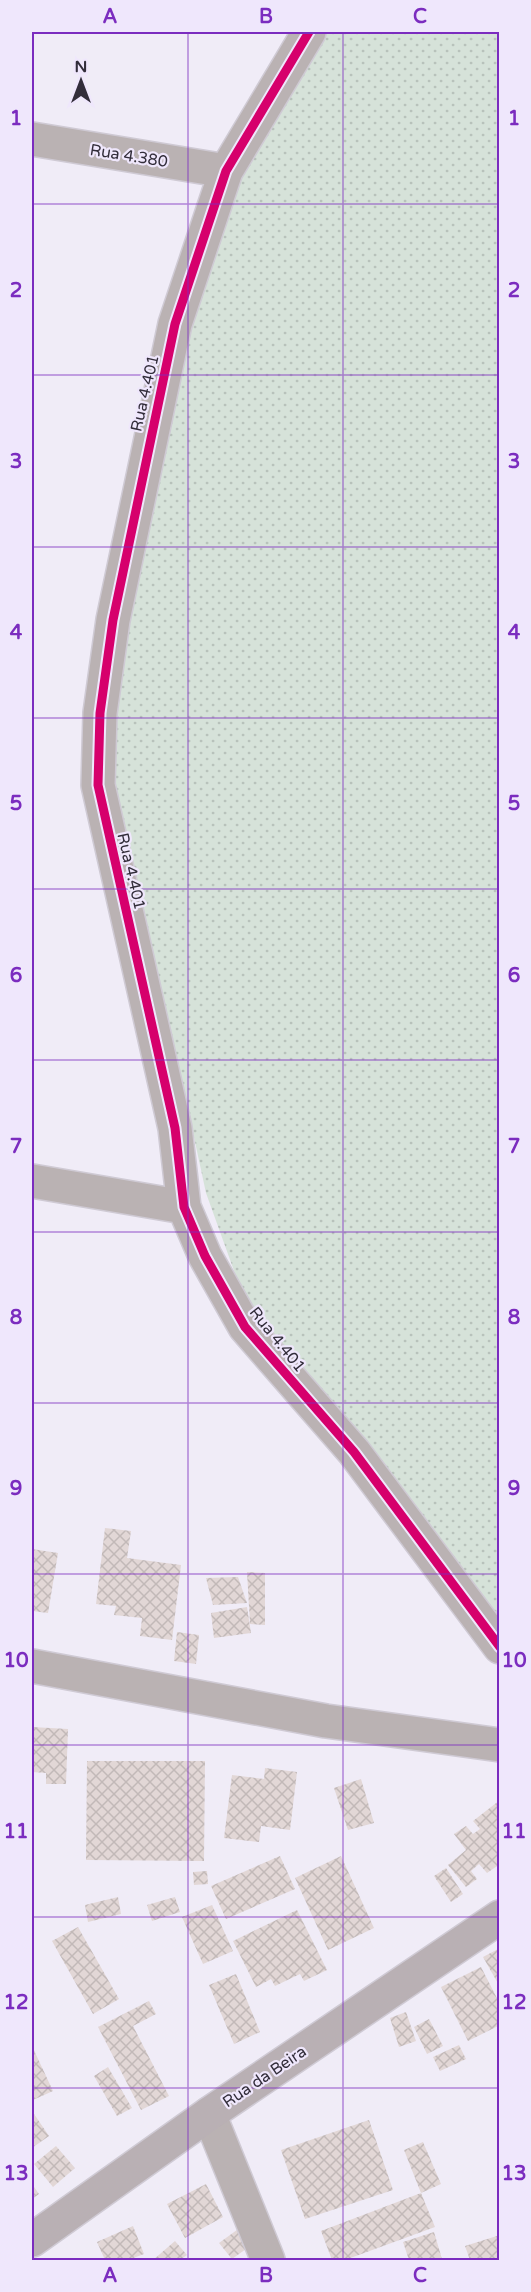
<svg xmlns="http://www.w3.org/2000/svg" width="531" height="2292" viewBox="0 0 531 2292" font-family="'Varela Round',sans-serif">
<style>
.grass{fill:url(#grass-dots)}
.building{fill:url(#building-cross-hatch)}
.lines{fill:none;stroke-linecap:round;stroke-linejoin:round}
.minor-casing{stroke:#cfcad4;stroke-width:36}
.secondary-casing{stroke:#cfcad4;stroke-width:36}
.minor{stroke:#bab2b3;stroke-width:33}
.secondary{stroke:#b9b0b4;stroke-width:33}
.cycleway-casing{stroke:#efe7fc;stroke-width:13}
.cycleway{stroke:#d6006c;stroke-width:9}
.grid{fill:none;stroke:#7b2cbf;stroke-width:1.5;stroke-opacity:0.55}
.labels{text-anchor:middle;stroke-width:4.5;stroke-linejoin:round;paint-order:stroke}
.street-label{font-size:16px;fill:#322d3a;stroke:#efe7fc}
.neatline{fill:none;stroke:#7b2cbf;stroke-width:2}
.grid-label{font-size:20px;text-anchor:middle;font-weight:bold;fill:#7b2cbf}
</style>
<defs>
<pattern id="grass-dots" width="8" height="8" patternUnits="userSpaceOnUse" patternTransform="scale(1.5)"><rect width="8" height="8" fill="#d6e2d9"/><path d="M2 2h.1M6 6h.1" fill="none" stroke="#b8c2bb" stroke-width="1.8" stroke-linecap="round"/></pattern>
<pattern id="building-cross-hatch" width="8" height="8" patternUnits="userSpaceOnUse" patternTransform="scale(1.5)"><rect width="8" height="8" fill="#e2d7d6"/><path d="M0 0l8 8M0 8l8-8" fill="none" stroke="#c2b9b8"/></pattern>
</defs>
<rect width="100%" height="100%" fill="#f0ecf7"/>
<path class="grass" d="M316 32H499V1616L246 1304 206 1193 170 1026 98 785 139 486 214 201Z"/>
<path class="building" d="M105 1528 131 1531 127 1558 181 1565 172 1640 140 1636 142 1618 114 1615 116 1606 96 1604Z
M32 1549 58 1553 48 1613 32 1611Z
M247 1572 265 1573V1625L250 1624Z
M238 1577 247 1603 213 1605 206 1578Z
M247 1607 251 1633 214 1638 211 1613Z
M177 1632 199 1635 196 1664 174 1661Z
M32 1727 68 1729 66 1784H46V1773L32 1772Z
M87 1761H205L204 1861 86 1860Z
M265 1768 297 1772 290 1830 261 1826 259 1842 224 1838 232 1775 264 1779Z
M361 1779 374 1823 348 1830 334 1788Z
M500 1800V1864L487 1873 479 1864 471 1871 477 1879 466 1887 448 1865 466 1850 454 1834 466 1826 473 1834 480 1829 473 1821Z
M280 1856 295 1889 226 1919 211 1886Z
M341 1856 374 1928 328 1950 295 1878Z
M446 1868 463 1894 451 1902 434 1876Z
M207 1871 208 1884 194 1885 193 1872Z
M118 1897 121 1914 88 1922 85 1905Z
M175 1897 180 1912 152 1921 147 1905Z
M212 1905 233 1951 203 1964 182 1917Z
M297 1910 327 1970 304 1981 300 1974 275 1986 271 1979 256 1987 233 1941Z
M78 1927 119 1999 93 2014 52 1941Z
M500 1948V1987L483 1957Z
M481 1967 500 2004V2025L468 2041 441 1987Z
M236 1974 260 2032 234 2044 209 1985Z
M149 2001 156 2014 133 2026 169 2096 141 2110 98 2027Z
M406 2012 416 2041 399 2047 390 2018Z
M429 2019 443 2046 427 2054 414 2027Z
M459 2045 466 2059 440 2071 433 2057Z
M32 2046 53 2091 33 2100 32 2098Z
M108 2067 132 2108 117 2116 94 2076Z
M32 2111 49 2136 32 2148Z
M369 2120 393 2190 305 2219 281 2150Z
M423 2142 441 2184 421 2193 435 2227 345 2260H332L321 2231 421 2193 404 2150Z
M56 2146 75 2168 53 2187 34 2164Z
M32 2184 39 2194 32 2199Z
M206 2184 223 2217 185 2238 167 2204Z
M133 2226 144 2254 128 2260H105L97 2242Z
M241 2227 253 2244 232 2259 219 2243Z
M434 2232 442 2259 409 2260 403 2242Z
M500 2235V2260H470L465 2246Z
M175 2241 187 2255 180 2260H153Z"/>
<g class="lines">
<defs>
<path id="minor" d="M309 32 226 171 175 324 113 620 100 713 98 785 175 1128 184 1207 205 1256 245 1327 354 1452 500 1647
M32 139 226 171
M32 1181 184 1207
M32 1666 326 1721 500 1745
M209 2114 268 2260"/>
<path id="secondary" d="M32 2240 209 2114 500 1917"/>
</defs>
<use href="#minor" class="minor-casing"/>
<use href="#secondary" class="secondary-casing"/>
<use href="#minor" class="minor"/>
<use href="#secondary" class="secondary"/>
<defs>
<path id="cycleway" d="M309 32 226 171 175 324 113 620 100 713 98 785 175 1128 184 1207 205 1256 245 1327 354 1452 500 1647"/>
</defs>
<use href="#cycleway" class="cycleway-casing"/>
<use href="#cycleway" class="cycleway"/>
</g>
<path class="grid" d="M188 32V2260M343 32V2260M32 204H500M32 375H500M32 547H500M32 718H500M32 889H500M32 1060H500M32 1232H500M32 1403H500M32 1574H500M32 1745H500M32 1917H500M32 2088H500"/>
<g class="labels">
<g class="street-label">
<text transform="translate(129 155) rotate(9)" y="6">Rua 4.380</text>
<text transform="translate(144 393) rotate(-77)" y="6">Rua 4.401</text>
<text transform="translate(132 871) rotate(77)" y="6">Rua 4.401</text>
<text transform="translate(278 1339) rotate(51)" y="6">Rua 4.401</text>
<text transform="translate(264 2076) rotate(-34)" y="6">Rua da Beira</text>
</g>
</g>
<rect width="531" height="2292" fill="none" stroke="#efe7fc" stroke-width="66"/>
<g transform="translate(81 81)" stroke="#efe7fc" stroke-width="4.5" paint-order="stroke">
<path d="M0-4.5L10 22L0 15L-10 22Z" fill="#322d3a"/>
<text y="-9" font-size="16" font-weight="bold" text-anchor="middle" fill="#322d3a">N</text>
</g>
<rect x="33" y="33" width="465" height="2226" class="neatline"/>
<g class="grid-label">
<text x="110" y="23">A</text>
<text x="266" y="23">B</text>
<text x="420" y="23">C</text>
<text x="16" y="125">1</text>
<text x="514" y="125">1</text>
<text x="16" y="297">2</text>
<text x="514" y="297">2</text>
<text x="16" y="468">3</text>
<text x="514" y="468">3</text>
<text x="16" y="639">4</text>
<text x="514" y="639">4</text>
<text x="16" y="810">5</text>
<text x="514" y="810">5</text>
<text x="16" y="982">6</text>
<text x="514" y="982">6</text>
<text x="16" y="1153">7</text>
<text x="514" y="1153">7</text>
<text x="16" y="1324">8</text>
<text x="514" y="1324">8</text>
<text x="16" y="1495">9</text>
<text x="514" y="1495">9</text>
<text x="16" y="1667">10</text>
<text x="514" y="1667">10</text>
<text x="16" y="1838">11</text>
<text x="514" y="1838">11</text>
<text x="16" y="2009">12</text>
<text x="514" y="2009">12</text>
<text x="16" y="2180">13</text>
<text x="514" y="2180">13</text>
<text x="110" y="2282">A</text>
<text x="266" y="2282">B</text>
<text x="420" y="2282">C</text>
</g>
</svg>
